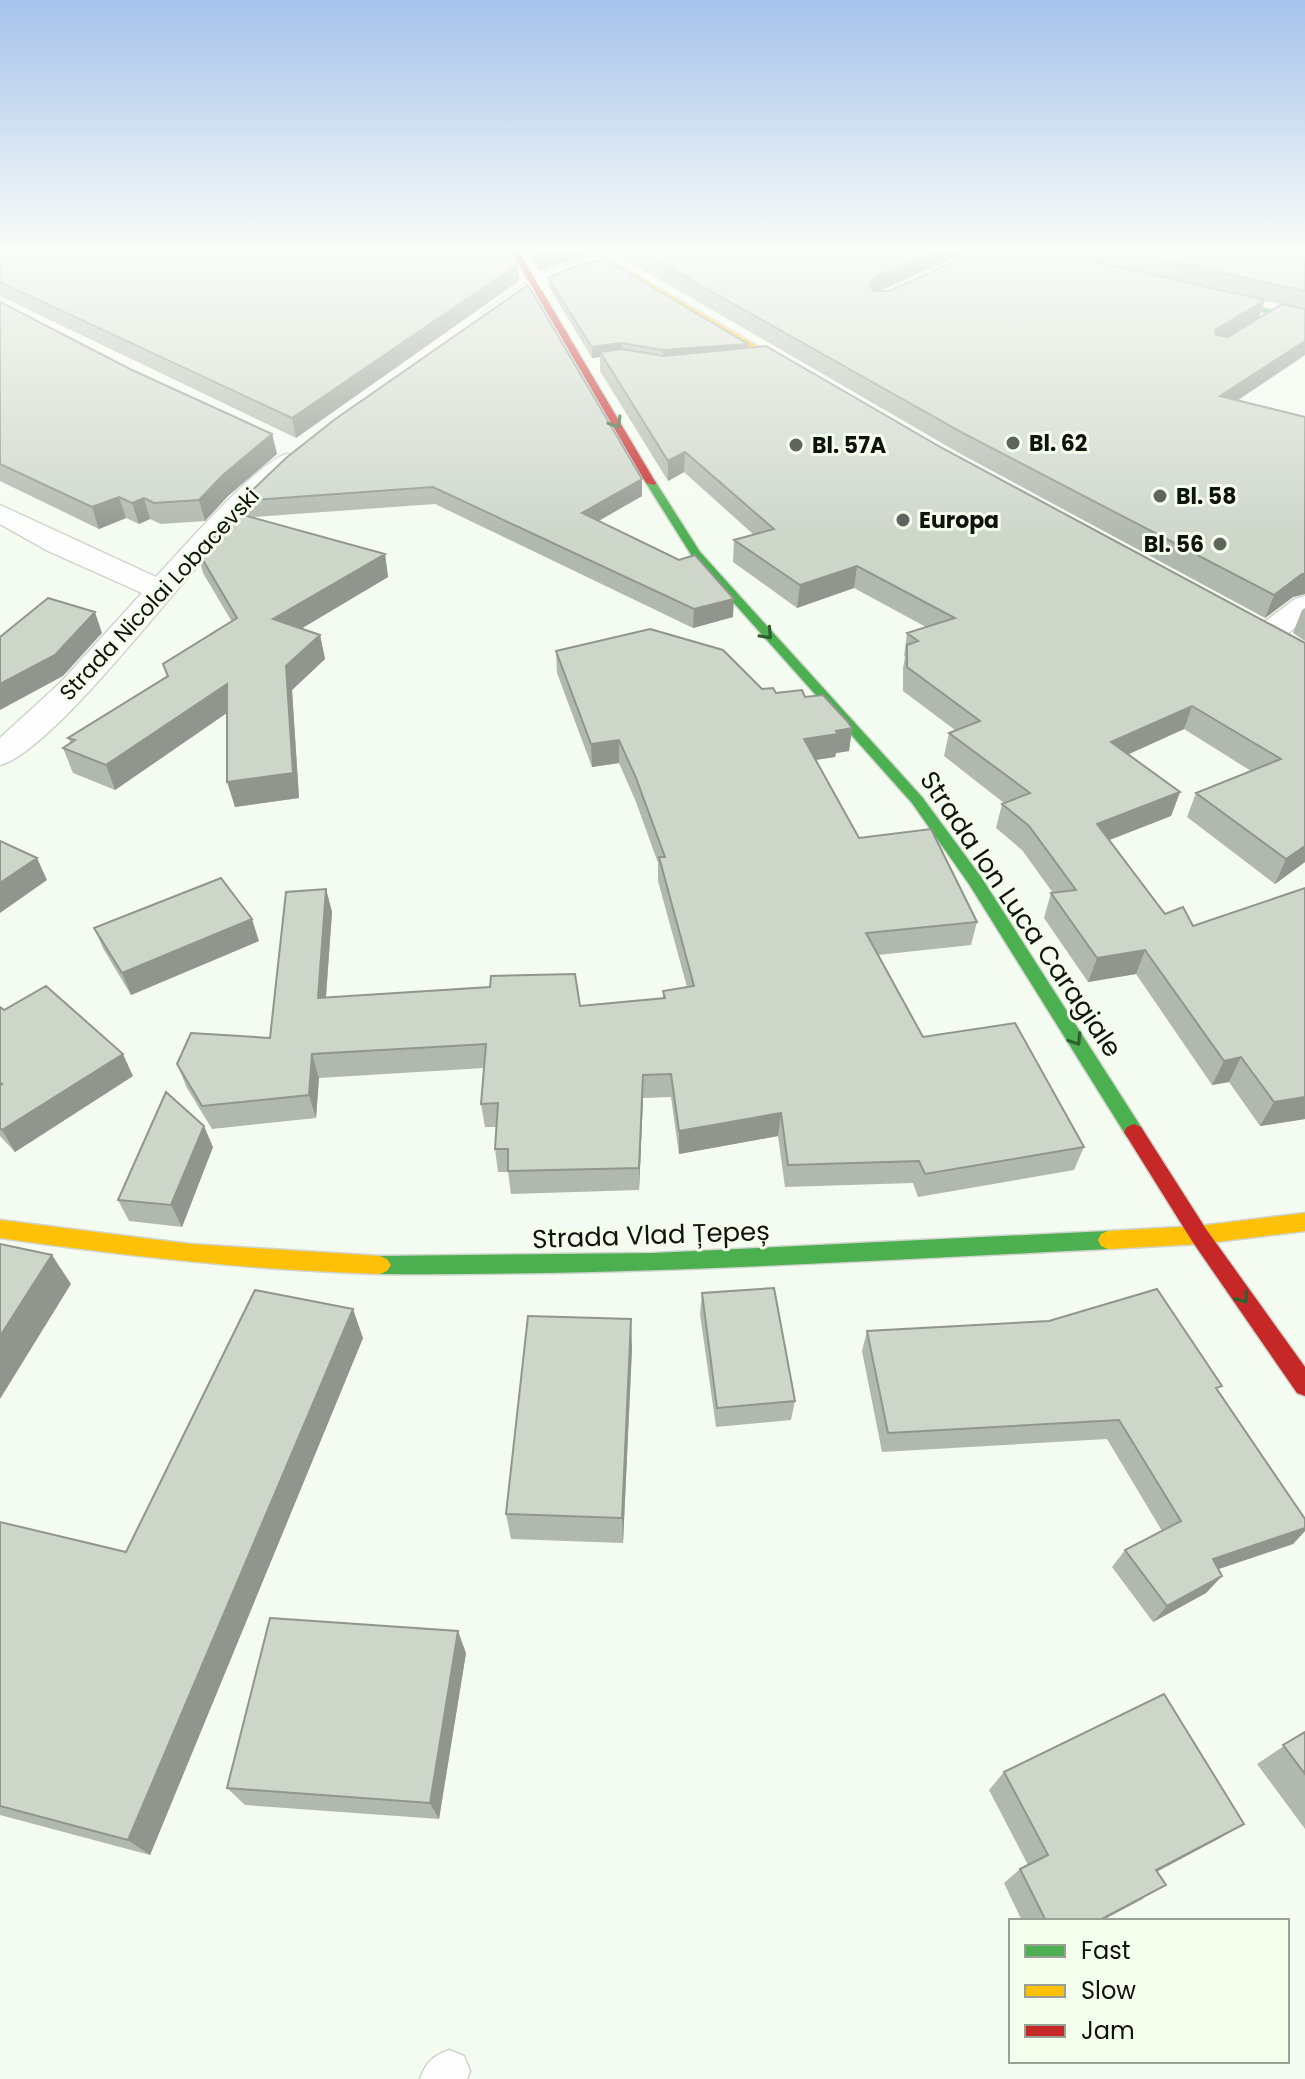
<svg xmlns="http://www.w3.org/2000/svg" width="1305" height="2079" viewBox="0 0 1305 2079" font-family="Poppins,sans-serif">
<style>
.lines{fill:none;stroke-linecap:round;stroke-linejoin:round}
.lane-casing{stroke:#cfd4cc;stroke-width:3}
.street-casing{stroke:#cfd4cc;stroke-width:3}
.fast-casing{stroke:#cfd4cc;stroke-width:3}
.slow-casing{stroke:#cfd4cc;stroke-width:3}
.jam-casing{stroke:#cfd4cc;stroke-width:3}
.lane{fill:#fdfefd;fill-rule:evenodd}
.street{fill:#fdfefd;fill-rule:evenodd}
.fast{fill:#4caf50;fill-rule:evenodd}
.slow{fill:#ffc107;fill-rule:evenodd}
.jam{fill:#c62828;fill-rule:evenodd}
.wall{fill:#b1b8ae;fill-rule:evenodd}
.shaded-wall{fill:#90968d}
.building{fill:#ced6ca;stroke:#90968d;stroke-width:2}
.oneway{stroke:#2e612e}
.poi-dot{fill:#5f645c;stroke:#f3ffec;stroke-width:3}
.labels{text-anchor:middle;stroke-width:6;stroke-linejoin:round;paint-order:stroke}
.far-poi-label{font-size:22px;font-weight:bold;fill:#0f130d;stroke:#f3ffec;text-anchor:start}
.far-street-label{font-size:22px;fill:#0f130d;stroke:#f3ffec}
.street-label{font-size:26px;fill:#0f130d;stroke:#f3ffec}
</style>
<rect width="100%" height="100%" fill="#f4fbf0"/>
<g class="lines">
<defs>
<path id="lane" d="M449 2050 464 2056 470 2071 467 2079H420C426 2062 432 2057 449 2050Z"/>
<path id="street" d="M605 255 611 256 614 260 611 264 557 280 499 317 492 319 482 313 543 272Z
M287 454 296 456 299 461 296 466C262 497 231 528 201 562 163 604 47 754 0 765V738L61 682 142 593 48 551 0 524V505L156 577C178 553 260 460 287 454Z
M1305 596V619C1289 632 1277 647 1255 641L1251 635 1255 629 1295 599Z"/>
<path id="fast" d="M1204 295 1305 317V321L1201 299Z
M647 481H655L700 552 922 797 981 877 1141 1127 1144 1132 1141 1137H1127L969 884 912 803 692 556 646 483Z
M1108 1231 1115 1234 1118 1240 1115 1246 1108 1249C865 1261 623 1276 380 1274L373 1271 369 1265 373 1259 380 1256 653 1253Z"/>
<path id="slow" d="M584 249H593L812 378 804 380Z
M1305 1213V1231L1199 1244 1108 1249 1101 1246 1098 1240 1101 1234 1108 1231 1199 1226Z
M0 1220 190 1244 380 1256 387 1259 391 1265 387 1271 380 1274C252 1270 126 1256 0 1238Z"/>
<path id="jam" d="M510 249H517L656 483 655 485 646 483Z
M1134 1124 1141 1127 1206 1229 1305 1367V1396L1297 1393 1192 1241 1124 1132 1127 1127Z"/>
</defs>
<use href="#lane" class="lane-casing"/>
<use href="#street" class="street-casing"/>
<use href="#fast" class="fast-casing"/>
<use href="#slow" class="slow-casing"/>
<use href="#jam" class="jam-casing"/>
<use href="#lane" class="lane"/>
<use href="#street" class="street"/>
<use href="#fast" class="fast"/>
<use href="#slow" class="slow"/>
<use href="#jam" class="jam"/>
</g>
<path class="wall" d="M0 249 518 264 519 281 296 438 0 296Z
M526 249H584L585 256 539 271Z
M607 249H974L880 291H889L981 249H1305V355L1237 401 1305 417V594L1293 597 1265 618 959 453ZM1264 301 1281 304 1228 337Z
M548 278 748 344V347L942 448 1305 643V862L1275 884 1187 817 1196 793 1251 771 1184 729 1128 754 1180 792 1171 816 1109 840 1165 914 1193 926 1305 888V1119L1260 1126 1229 1082 1212 1085 1136 974 1088 982 1044 918 1051 893H1053L1022 850 996 828 1002 804 1004 803 944 756 949 733 955 730 903 691V668L905 657 904 656 907 633 926 627 854 588 797 608 733 562 734 540 754 535 684 472 668 481 600 371V357L592 358 549 287Z
M0 302 132 370 272 434 277 454 228 496 205 521 161 524 150 519 139 524 126 518 99 529 0 481Z
M286 458 642 496 599 521 733 617 693 628 435 504 253 517 385 554 388 577 302 628 320 635 325 659 292 690 299 798 235 807 227 713 115 790 73 773 63 748 71 743 68 738 167 677 163 664 232 622 203 573 197 550 245 515 241 501Z
M1305 608V641L1293 633 1302 610Z
M556 651 762 689 776 693 805 697 852 728 849 751 836 753 835 757 815 760 859 838 977 922 971 945 878 955 923 1037 1084 1147 1074 1170 918 1197 913 1183 785 1187 778 1136 679 1154 671 1097 643 1098 639 1190 511 1194 508 1172H498L495 1149 496 1127H485L481 1104 484 1068 319 1078 316 1118 212 1129 187 1088 177 1064 270 1038 326 889 332 912 326 998 580 1006 663 998V991L687 987 658 881V863L636 802 619 763 592 767 557 673Z
M94 928 259 941 131 995 104 950Z
M0 1007 133 1076 15 1152 0 1136Z
M213 1147 182 1227 129 1221 118 1200Z
M702 1293 795 1401 791 1420 716 1427 700 1314Z
M867 1331 1219 1391 1305 1519V1531L1293 1544 1218 1569 1222 1576 1206 1593 1153 1622 1112 1567 1125 1550 1162 1531 1107 1439 882 1452 862 1351Z
M363 1338 150 1855 0 1815V1522L126 1552Z
M632 1348 623 1543 511 1539 506 1514Z
M466 1653 439 1819 245 1805 227 1788Z
M1305 1732V1829L1257 1764Z
M1004 1772 1244 1824 1218 1839 1157 1871 1143 1899 1101 1921H1022L1004 1883 1020 1869 1028 1865 989 1790Z"/>
<path class="shaded-wall" d="M554 249H584L585 256 539 271 538 255Z
M939 249H974L871 295 869 286 873 278Z
M518 264 519 281 296 438 292 418Z
M1265 300 1259 318 1209 348 1215 330Z
M1305 341V355L1214 416 1220 396Z
M621 343 622 354 600 352V357L592 358V347Z
M748 344 747 354 663 361V350Z
M272 434 277 454 228 496 205 521 199 500 223 475Z
M685 452 684 472 668 481V461Z
M642 479V496L582 530V513Z
M119 497 126 518 99 529 92 507Z
M144 498 150 519 139 524 132 503Z
M385 554 388 577 279 642 273 619Z
M857 566 854 588 797 608 800 585Z
M1302 574H1305V594L1293 597 1265 618 1274 595Z
M734 599 733 617 693 628 694 609Z
M95 612 102 633 63 676 0 710V684Z
M320 635 325 659 292 690 299 798 235 807 227 782 286 666Z
M227 684 234 708 115 790 106 765Z
M1192 706 1184 729 1103 766 1111 742Z
M852 728 849 751 836 753 835 757 801 762 804 739Z
M619 740V763L592 767 591 744Z
M1180 792 1171 816 1089 848 1097 824Z
M1305 846V862L1275 884 1286 859Z
M37 858 47 880 0 913V883Z
M326 889 332 912 324 1022 318 998Z
M252 919 259 941 131 995 122 973Z
M1145 950 1136 974 1088 982 1097 958Z
M123 1054 133 1076 15 1152 2 1130Z
M312 1054 319 1078 316 1118 309 1095Z
M1241 1057 1229 1082 1212 1085 1224 1061Z
M643 1075V1098L639 1190V1168Z
M1305 1097V1119L1260 1126 1274 1102Z
M781 1113 778 1136 679 1154V1131Z
M204 1126 213 1147 182 1227 171 1205Z
M52 1255 71 1284 0 1399V1336Z
M353 1309 363 1338 150 1855 128 1840Z
M631 1319 632 1348 623 1543 622 1518Z
M1305 1528V1531L1293 1544 1198 1576 1213 1559Z
M1222 1576 1206 1593 1153 1622 1167 1606Z
M458 1631 466 1653 439 1819 430 1803Z
M1244 1824 1218 1839 1134 1884 1156 1870Z
M1166 1885 1101 1921H1098Z"/>
<path class="building" d="M0 249H510L518 264 292 418 0 282Z
M535 249H554L538 255Z
M636 249H939L873 278 869 286 874 291H889L981 249H1038L1265 300 1215 330 1216 335 1228 337 1282 304 1305 309V341L1220 396 1305 417V574H1302L1274 595 963 433Z
M1115 249H1305V291Z
M605 259 748 344 663 350 621 343 592 347 548 278 578 265Z
M528 285 642 479 582 513 679 560 695 555 734 599 694 609 433 487 241 501 286 458 334 420Z
M0 302 132 370 272 434 223 475 199 500 154 503 144 498 132 503 119 497 92 507 0 464Z
M766 346 942 448 1305 643V846L1286 859 1196 793 1281 759 1192 706 1111 742 1180 792 1097 824 1165 914 1183 907 1193 926 1305 888V1097L1274 1102 1241 1057 1224 1061 1145 950 1097 958 1051 893 1076 890 1029 826 1002 804 1030 793 949 733 980 721 907 667V645L918 641 907 633 955 618 857 566 800 585 734 540 774 529 685 452 668 461 600 352 622 349 663 356Z
M243 515 385 554 273 619 320 635 286 666 293 773 227 782V684L106 765 63 748 75 740 68 738 168 676 163 664 237 618 197 550Z
M48 598 95 612 55 655 0 684V637Z
M650 629 723 650 762 689 773 688 776 693 802 690 805 697 823 695 847 721 852 728 836 731 838 734 804 739 859 838 931 829 977 922 866 933 923 1037 1015 1023 1084 1147 925 1174 919 1161 788 1165 781 1113 679 1131 671 1074 643 1075 639 1168 508 1171V1149H495L498 1103 481 1104 486 1044 312 1054 309 1095 202 1106 177 1064 191 1033 270 1038 286 892 326 889 318 998 490 987 491 976 575 974 580 1006 665 998 663 991 694 986 659 857H665L636 778 619 740 591 744 556 651Z
M0 841 37 858 0 883Z
M221 878 252 919 122 973 94 928Z
M46 986 123 1054 2 1130 0 1128V1085L2 1084 0 1082V1007L4 1010Z
M166 1092 204 1126 171 1205 118 1200Z
M0 1244 52 1255 0 1336Z
M774 1288 795 1401 717 1408 702 1293Z
M1157 1289 1222 1386 1216 1388 1305 1519V1528L1213 1559 1222 1576 1167 1606 1125 1550 1181 1521 1119 1420 888 1433 867 1331 1049 1321Z
M255 1290 353 1309 128 1840 0 1806V1522L126 1552Z
M528 1316 631 1319 622 1518 506 1514Z
M270 1618 458 1631 430 1803 227 1788Z
M1164 1694 1244 1824 1156 1870 1166 1885 1098 1921H1046L1020 1869 1048 1855 1004 1772Z
M1305 1732V1774L1283 1745Z"/>
<defs><path id="oneway-chevron" d="M-2-3.5L2.5 0L-2 3.5" fill="none" stroke-width="1.6" stroke-linecap="round" stroke-linejoin="round" transform="scale(2)"/></defs>
<g class="oneway">
<use href="#oneway-chevron" transform="translate(616 423) rotate(59)"/>
<use href="#oneway-chevron" transform="translate(767 634) rotate(47)"/>
<use href="#oneway-chevron" transform="translate(1076 1040) rotate(57)"/>
<use href="#oneway-chevron" transform="translate(1243 1298) rotate(55)"/>
</g>
<linearGradient id="sky" x2="0" y2="1"><stop stop-color="#a6c2eb"/><stop offset="0.46" stop-color="#fafdf8"/><stop offset="1" stop-color="#fafdf8" stop-opacity="0"/></linearGradient>
<rect width="1305" height="541" fill="url(#sky)"/>
<g class="poi-dot">
<circle cx="1013" cy="443" r="8"/>
<circle cx="796" cy="445" r="8"/>
<circle cx="1160" cy="496" r="8"/>
<circle cx="903" cy="520" r="8"/>
<circle cx="1220" cy="544" r="8"/>
</g>
<g class="labels">
<g class="far-poi-label">
<text x="1029" y="451">Bl. 62</text>
<text x="812" y="453">Bl. 57A</text>
<text x="1176" y="504">Bl. 58</text>
<text x="919" y="528">Europa</text>
<text x="1204" y="552" text-anchor="end">Bl. 56</text>
</g>
<g class="far-street-label">
<text transform="translate(159 594) rotate(-47)" y="8">Strada Nicolai Lobacevski</text>
</g>
<g class="street-label">
<text transform="translate(1021 914) rotate(56)" y="9">Strada Ion Luca Caragiale</text>
<text transform="translate(651 1235) rotate(-2)" y="9">Strada Vlad Țepeș</text>
</g>
</g>
<rect x="1009" y="1919" width="280" height="144" fill="#f3ffec" stroke="#98a193" stroke-width="2"/>
<rect x="1025" y="1945" width="40" height="12" fill="#4caf50" stroke="#98a193" stroke-width="2"/>
<text x="1081" y="1959" font-size="24" fill="#0f130d">Fast</text>
<rect x="1025" y="1985" width="40" height="12" fill="#ffc107" stroke="#98a193" stroke-width="2"/>
<text x="1081" y="1999" font-size="24" fill="#0f130d">Slow</text>
<rect x="1025" y="2025" width="40" height="12" fill="#c62828" stroke="#98a193" stroke-width="2"/>
<text x="1081" y="2039" font-size="24" fill="#0f130d">Jam</text>
</svg>
